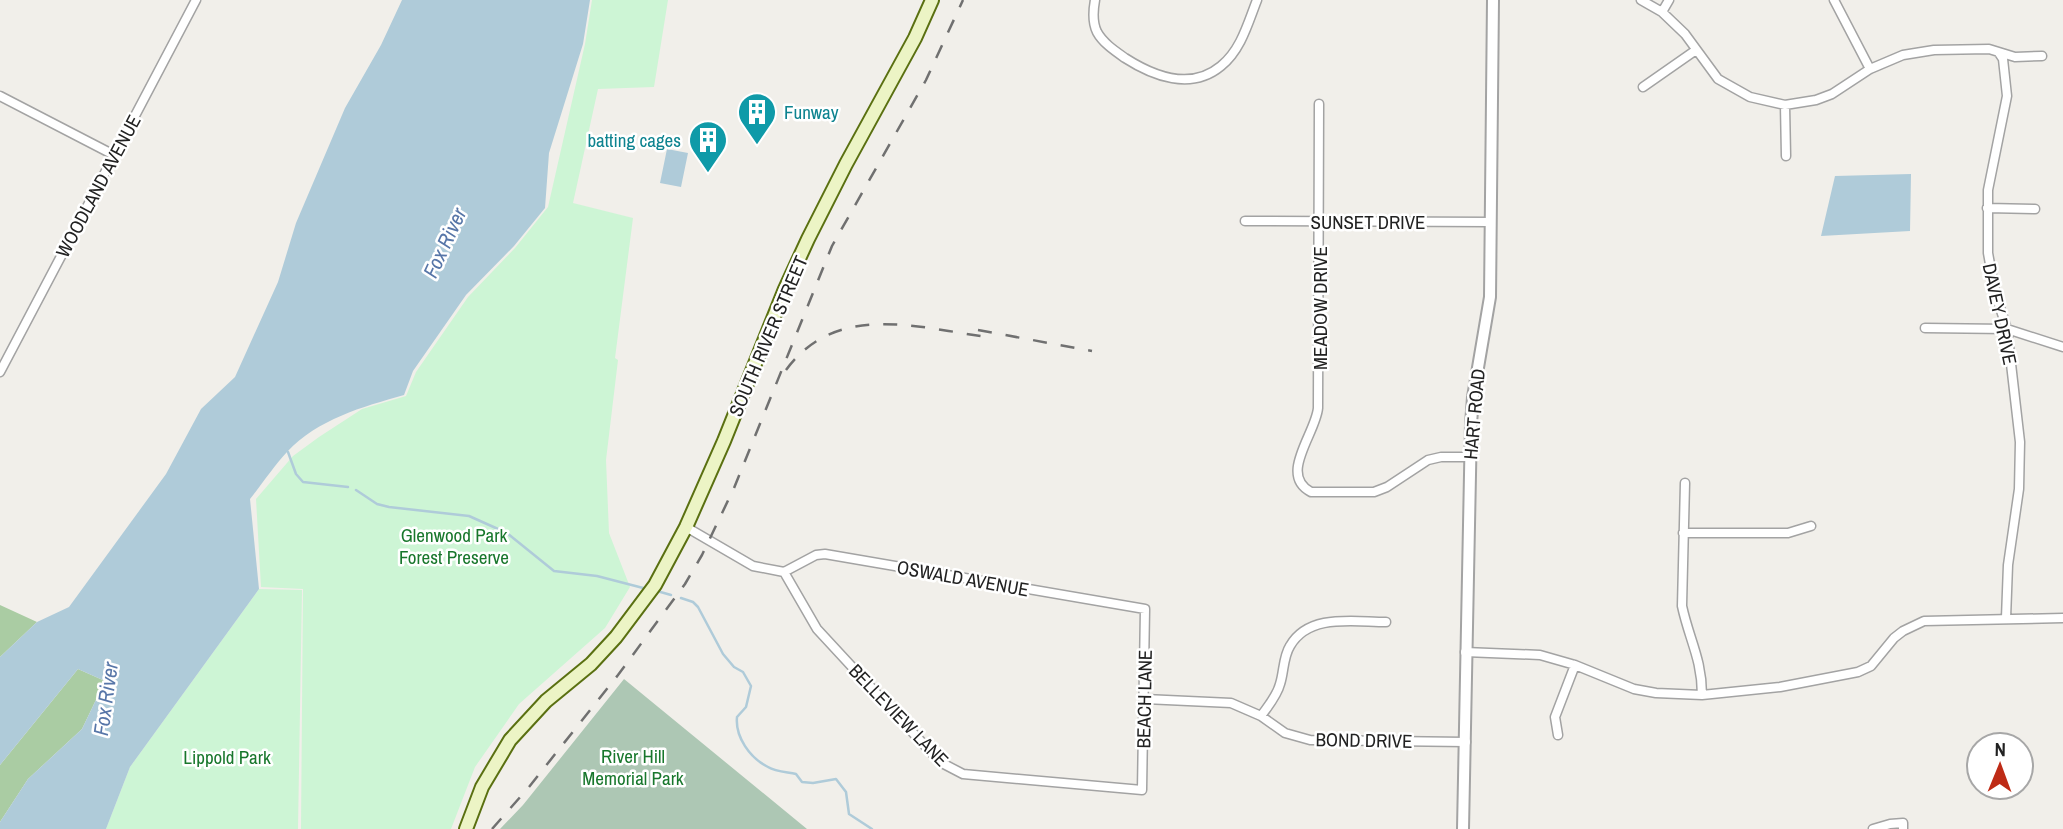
<svg xmlns="http://www.w3.org/2000/svg" width="2063" height="829" viewBox="0 0 2063 829" font-family="'Archivo Narrow',sans-serif">
<style>
.forest{fill:#aacca3}
.cemetery{fill:#adc7b4}
.park{fill:#cdf5d5}
.water{fill:#afcbd9}
.lines{fill:none;stroke-linecap:round;stroke-linejoin:round}
.stream{stroke:#afcbd9;stroke-width:2.5}
.minor-casing{stroke:#a3a3a3;stroke-width:11}
.tertiary-casing{stroke:#a3a3a3;stroke-width:14}
.secondary-casing{stroke:#5a7011;stroke-width:16}
.minor{stroke:#fff;stroke-width:8}
.tertiary{stroke:#fff;stroke-width:10}
.secondary{stroke:#ecf4c5;stroke-width:12}
.rail{stroke:#707070;stroke-width:2.5;stroke-dasharray:14 14;stroke-linecap:butt}
.labels{text-anchor:middle;stroke-width:5;stroke-linejoin:round;paint-order:stroke}
.culture-label{font-size:19px;fill:#0d838f;stroke:#fff;text-anchor:start}
.street-label{font-size:19px;fill:#222;stroke:#fff}
.park-label{font-size:19px;fill:#18772c;stroke:#fff}
.water-label{font-size:21px;font-style:italic;fill:#5776a8;stroke:#fff}
</style>
<rect width="100%" height="100%" fill="#f1efea"/>
<path class="forest" d="M0 605 37 622 0 657Z
M78 669 105 681 82 729 28 779 0 822V765Z"/>
<path class="cemetery" d="M624 679 807 829H500L523 805Z"/>
<path class="park" d="M592 0H668L654 87 598 89 573 203 633 218 615 358 618 360 606 460 609 533 630 587 605 628 519 704 475 767 451 829H301L303 589 261 587 256 499 293 456 319 437 362 409 406 396 416 372 468 297 515 248 548 207 585 44Z
M259 589 302 590 298 829H106L130 767Z"/>
<path class="water" d="M402 0H590L583 44 549 153 545 208 514 246 466 295 413 371 404 395C362 407 318 419 287 452 274 466 262 484 250 499L259 589 130 767 106 829H0V822L28 779 82 729 105 681 78 669 0 765V657L37 622 69 607 166 474 201 409 235 377 278 282 296 223 345 108 381 45Z
M667 149 688 153 681 187 660 183Z
M1911 174 1910 231 1821 236 1835 176Z"/>
<g class="lines">
<path class="stream" d="M288 452 296 474 303 482 348 487
M356 490 377 504 389 507 469 516 507 533 554 571 597 576 647 589
M657 591 671 595
M681 598 693 602 698 607 723 654 734 667 743 672 751 686 746 707 737 717C735 737 750 758 768 767 776 772 787 772 796 774L802 782 813 783 836 779 846 792 849 814 872 829"/>
<defs>
<path id="minor" d="M1095 0C1093 11 1092 22 1097 32 1103 43 1115 51 1125 58 1153 76 1191 91 1221 66 1241 50 1248 23 1257 0
M1641 0 1662 12 1685 34 1718 79 1750 97 1785 105 1816 100 1832 94 1870 69 1903 55 1934 50 1989 49 2015 57 2042 56
M1834 0 1870 69
M1662 12 1669 0
M1999 53 2003 59 2007 96 1988 190V253L1995 292 2007 329 2020 442 2019 489 2008 565 2006 618
M1643 87 1696 50
M0 96 114 155
M1319 104 1318 408C1316 433 1278 475 1311 492H1374L1387 487 1428 460 1441 457H1470
M1785 105 1786 156
M1987 208 2035 209
M1245 221 1491 222
M1925 328 2007 329 2063 347
M0 372 196 0
M1685 483 1682 606C1689 639 1702 659 1702 695
M686 527 753 566 784 572
M1683 533H1788L1811 526
M825 554 1145 609 1142 790 963 774 940 762 817 629 784 572 816 555Z
M1465 652 1540 655 1575 665 1634 689 1656 693 1702 695 1780 687 1858 672 1871 666 1894 638 1903 631 1924 621 2063 618
M1145 699 1231 703 1261 716 1285 733 1310 740 1466 742
M1261 716C1268 706 1277 696 1280 684 1284 672 1283 657 1290 646 1309 613 1354 622 1386 622
M1558 735 1555 717 1575 665
M1873 829 1890 824 1903 823V829"/>
<path id="tertiary" d="M1463 829 1471 424 1473 397 1490 297 1493 0"/>
<path id="secondary" d="M466 829 482 787 510 740 546 701 591 664 616 637 655 585 686 527 724 441 785 289 808 239 846 164 915 38 932 0"/>
</defs>
<use href="#minor" class="minor-casing"/>
<use href="#tertiary" class="tertiary-casing"/>
<use href="#secondary" class="secondary-casing"/>
<use href="#minor" class="minor"/>
<use href="#tertiary" class="tertiary"/>
<use href="#secondary" class="secondary"/>
<path class="rail" d="M978 330 1092 351
M786 370C836 302 915 327 987 337
M492 829 529 787 618 675 685 584 702 555 734 488 832 246 926 80 963 0"/>
</g>
<defs>
<symbol id="building-pin" viewBox="-11 -11 22 30"><path d="M0 17L-7.5 6A9.5 9.5 0 1 1 7.5 6Z" fill="#0f9aa8" stroke="#fff"/><path d="M-4-6H4V6H1V3H-1V6H-4ZM-2.5-4.3h1.7v1.8h-1.7ZM.8-4.3h1.7v1.8H.8ZM-2.5-1h1.7V.8h-1.7ZM.8-1h1.7V.8H.8Z" fill="#fff"/></symbol>
</defs>
<g fill-rule="evenodd">
<use href="#building-pin" x="735" y="90" width="44" height="60"/>
<use href="#building-pin" x="686" y="118" width="44" height="60"/>
</g>
<g class="labels">
<g class="culture-label">
<text x="784" y="119">Funway</text>
<text x="681" y="147" text-anchor="end">batting cages</text>
</g>
<g class="street-label">
<text transform="translate(98 186) rotate(-62)" y="7">WOODLAND AVENUE</text>
<text x="1368" y="229">SUNSET DRIVE</text>
<text transform="translate(1320 308) rotate(-90)" y="7">MEADOW DRIVE</text>
<text transform="translate(2000 314) rotate(78)" y="7">DAVEY DRIVE</text>
<text transform="translate(768 336) rotate(-67)" y="7">SOUTH RIVER STREET</text>
<text transform="translate(1474 414) rotate(-85)" y="7">HART ROAD</text>
<text transform="translate(963 578) rotate(10)" y="7">OSWALD AVENUE</text>
<text transform="translate(1144 699) rotate(-89)" y="7">BEACH LANE</text>
<text transform="translate(899 715) rotate(46)" y="7">BELLEVIEW LANE</text>
<text transform="translate(1364 740) rotate(1)" y="7">BOND DRIVE</text>
</g>
<g class="park-label">
<text x="454" y="542">Glenwood Park<tspan x="454" dy="22">Forest Preserve</tspan></text>
<text x="633" y="763">River Hill<tspan x="633" dy="22">Memorial Park</tspan></text>
<text x="227" y="764">Lippold Park</text>
</g>
<g class="water-label">
<text transform="translate(445 243) rotate(-65)" y="7">Fox River</text>
<text transform="translate(106 699) rotate(-82)" y="7">Fox River</text>
</g>
</g>
<g transform="translate(2000 766) rotate(1)"><circle r="33" fill="#ffffff" stroke="#a7a7a7" stroke-width="2"/>
<path d="M0-5L12 26L0 18L-12 26Z" fill="#be2b16"/>
<text y="-10" font-size="19" font-weight="bold" text-anchor="middle" fill="#222222">N</text>
</g>
</svg>
